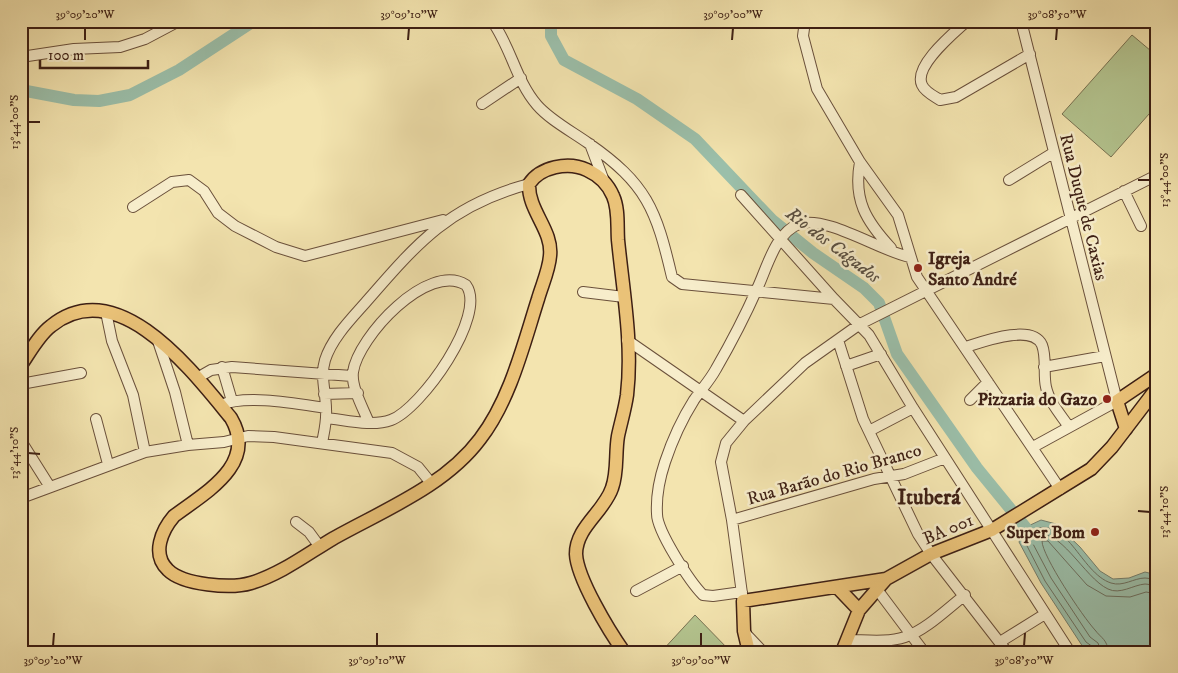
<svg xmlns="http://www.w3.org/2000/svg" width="1178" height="673" viewBox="0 0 1178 673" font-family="'IM FELL DW Pica',serif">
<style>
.green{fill:#b4c590;stroke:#787252}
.water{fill:#9bbfaa;stroke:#757f6e}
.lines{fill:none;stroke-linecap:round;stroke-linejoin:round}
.shore{stroke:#6c6f5f;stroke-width:1}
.river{stroke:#9bbfaa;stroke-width:12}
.minor-casing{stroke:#6a503b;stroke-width:12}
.major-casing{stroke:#3d1f14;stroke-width:15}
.minor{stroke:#f7edcb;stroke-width:10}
.major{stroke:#eac278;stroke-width:12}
.ticks{fill:none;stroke:#3d1f14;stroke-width:2}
.poi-dot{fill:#8f2418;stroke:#f7edcb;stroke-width:2}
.labels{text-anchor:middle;stroke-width:5;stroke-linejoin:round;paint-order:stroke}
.street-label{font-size:18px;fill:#3d1f14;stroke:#f7edcb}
.poi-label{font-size:18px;font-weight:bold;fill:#3d1f14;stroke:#f7edcb;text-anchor:end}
.water-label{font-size:19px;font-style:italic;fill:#594f41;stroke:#f7edcb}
.district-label{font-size:22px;font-weight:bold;fill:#3d1f14;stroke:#f7edcb}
.neatline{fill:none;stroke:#3d1f14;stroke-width:2}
.ticks-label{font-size:12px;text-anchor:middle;fill:#3d1f14}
</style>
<rect width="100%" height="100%" fill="#f3e4af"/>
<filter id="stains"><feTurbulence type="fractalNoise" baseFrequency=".004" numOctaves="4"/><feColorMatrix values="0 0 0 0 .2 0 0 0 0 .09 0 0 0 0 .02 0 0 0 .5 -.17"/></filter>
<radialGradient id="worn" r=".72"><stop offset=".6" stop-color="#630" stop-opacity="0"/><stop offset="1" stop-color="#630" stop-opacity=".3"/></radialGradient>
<path class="green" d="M1132 35 1157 56V105L1111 157 1062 114Z
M695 615 731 652H661Z"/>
<path class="water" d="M1041 520 1056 524 1080 547 1100 571 1113 579 1129 578 1145 572 1157 575V652H1094L1083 647 1041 583 1019 542 1026 527Z"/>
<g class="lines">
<path class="shore" d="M1094 652 1093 647 1086 642 1045 581 1025 542 1030 531C1067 512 1080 573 1111 583 1123 587 1134 578 1145 578 1149 578 1153 580 1157 580
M1101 652 1098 643 1090 637 1051 578 1032 542 1034 536C1059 524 1084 578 1108 589 1120 595 1133 585 1145 584 1149 584 1153 586 1157 586
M1108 652C1108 640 1101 638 1095 630 1083 617 1042 556 1042 541H1048L1087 585 1106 596 1130 597 1146 592 1157 594"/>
<path class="river" d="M551 21V36L564 60 637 99 695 139 772 220 813 253 864 288 879 303 897 354 977 468 1035 539
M21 90 74 100 99 101 130 95 179 70 254 21"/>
<defs>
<path id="minor" d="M492 21C511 47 516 81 537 105 550 120 571 131 588 143 647 184 656 209 672 277L682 284 834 299
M805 21 803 36 817 89 860 162 898 215 917 277 1060 489
M967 21C954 33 913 66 922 85 925 92 934 96 940 100L956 97 1030 54
M1021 21 1117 401 1033 447
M21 57 74 49 120 47 145 39 179 21
M482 104 521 78
M590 144 604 181
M860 162C853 200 866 221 891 248
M1009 180 1053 153
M1124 191 1141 226
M741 195 834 299 869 335 913 408 1070 652
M133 207 172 182 189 180 204 191 218 213 235 226 276 247 305 256 443 220
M583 292 624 297
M106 312 112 341 133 395 145 452
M157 338 175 392 188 445
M627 340 744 421
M838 340 863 419 918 534 931 554 1007 652
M966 347C982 342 1032 323 1042 345 1047 358 1043 374 1046 387 1049 402 1061 415 1069 427
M846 366 881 354
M222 367 232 401
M1044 367 1105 356
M197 378 211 370 232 367 352 376
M21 384 81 373
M324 394 358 393
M970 400 988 382
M221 405C246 394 298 404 326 408
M326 418C346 420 372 427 391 420 421 409 488 315 466 285 428 261 358 337 353 372 351 387 363 408 369 423
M96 419 108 464
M869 431 913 408
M21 441 50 487
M322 443C324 432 327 421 326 409 326 393 320 376 325 360 332 338 351 319 366 302 418 242 450 205 529 184
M21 498 145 452 188 445 224 442 248 436 274 437 392 453 418 467 431 483
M732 520 874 479 904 474 945 458
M296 522 309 532 320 547
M876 588 924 652
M636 591 683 566
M742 592 713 596 703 595C690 582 657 531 657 514 656 497 660 477 665 462 672 441 682 419 694 400 701 390 710 380 716 369 731 343 745 316 757 289 767 268 775 233 799 224 827 215 882 252 910 257
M743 601 732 520 721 462 726 443 744 421 805 363 860 324 1157 175
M744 632 763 652
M847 640C865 640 887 643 905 637 926 630 947 609 965 595
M1000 642 1045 614"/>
<path id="major" d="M21 365C30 352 39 335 51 326 118 272 193 372 231 418 258 464 206 492 174 516 162 530 151 554 168 570 183 585 231 589 251 583 281 574 307 554 334 538 384 510 445 486 480 439 510 400 523 346 538 299 542 285 549 270 550 256 553 230 528 211 529 184 540 167 568 161 587 170 598 175 608 184 613 196 619 209 617 226 618 240 623 291 633 344 627 395 625 409 621 422 618 436 615 453 618 472 612 488 604 512 576 527 576 554 577 578 609 631 624 652
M1126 429 1117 401 1157 374
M838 588 859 610
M749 652 744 631 743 601 886 579
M842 652 859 610 886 579 931 554 992 530 1091 469 1112 447 1157 388"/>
</defs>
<use href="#minor" class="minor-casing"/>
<use href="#major" class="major-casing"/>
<use href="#minor" class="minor"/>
<use href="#major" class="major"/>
</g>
<path class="ticks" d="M85 40V28M408 40 409 28M732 40 733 28M1056 40 1057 28M28 122H40M1138 180H1150M28 453 40 454M1138 511 1150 512M53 646 54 633M377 646V633M701 646V633M1024 646 1025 633"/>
<g class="poi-dot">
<circle cx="918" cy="268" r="5"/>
<circle cx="1107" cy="399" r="5"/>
<circle cx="1095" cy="532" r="5"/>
</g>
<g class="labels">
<g class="street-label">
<text transform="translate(1084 207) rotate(76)" y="6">Rua Duque de Caxias</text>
<text transform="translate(834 474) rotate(-16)" y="6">Rua Barão do Rio Branco</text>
<text transform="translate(948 529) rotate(-23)" y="6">BA 001</text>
</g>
<g class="poi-label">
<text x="928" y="264" text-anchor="start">Igreja<tspan x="928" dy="21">Santo André</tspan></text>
<text x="1097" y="405">Pizzaria do Gazo</text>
<text x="1085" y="538">Super Bom</text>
</g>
<g class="water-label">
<text transform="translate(834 244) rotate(37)" y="7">Rio dos Cágados</text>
</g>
<g class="district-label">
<text x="929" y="504">Ituberá</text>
</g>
</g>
<rect width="1178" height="673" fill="none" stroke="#f3e4af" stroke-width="55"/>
<path d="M40 60v8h108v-8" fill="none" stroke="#3d1f14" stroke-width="2.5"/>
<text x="48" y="60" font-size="15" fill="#3d1f14" stroke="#f7edcb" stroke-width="4" paint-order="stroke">100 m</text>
<rect x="28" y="28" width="1122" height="618" class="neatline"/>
<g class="ticks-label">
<text x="85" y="18">39°09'20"W</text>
<text x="409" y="18">39°09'10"W</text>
<text x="733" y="18">39°09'00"W</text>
<text x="1057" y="18">39°08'50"W</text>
<text transform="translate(14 122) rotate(-90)" y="4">13°44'00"S</text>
<text transform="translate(1164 180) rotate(-90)" y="4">13°44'00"S</text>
<text transform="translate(14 453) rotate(-90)" y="4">13°44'10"S</text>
<text transform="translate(1164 512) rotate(-90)" y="4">13°44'10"S</text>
<text x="53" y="664">39°09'20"W</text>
<text x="377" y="664">39°09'10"W</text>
<text x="701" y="664">39°09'00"W</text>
<text x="1024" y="664">39°08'50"W</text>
</g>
<rect width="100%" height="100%" filter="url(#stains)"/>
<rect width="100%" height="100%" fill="url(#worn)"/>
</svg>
